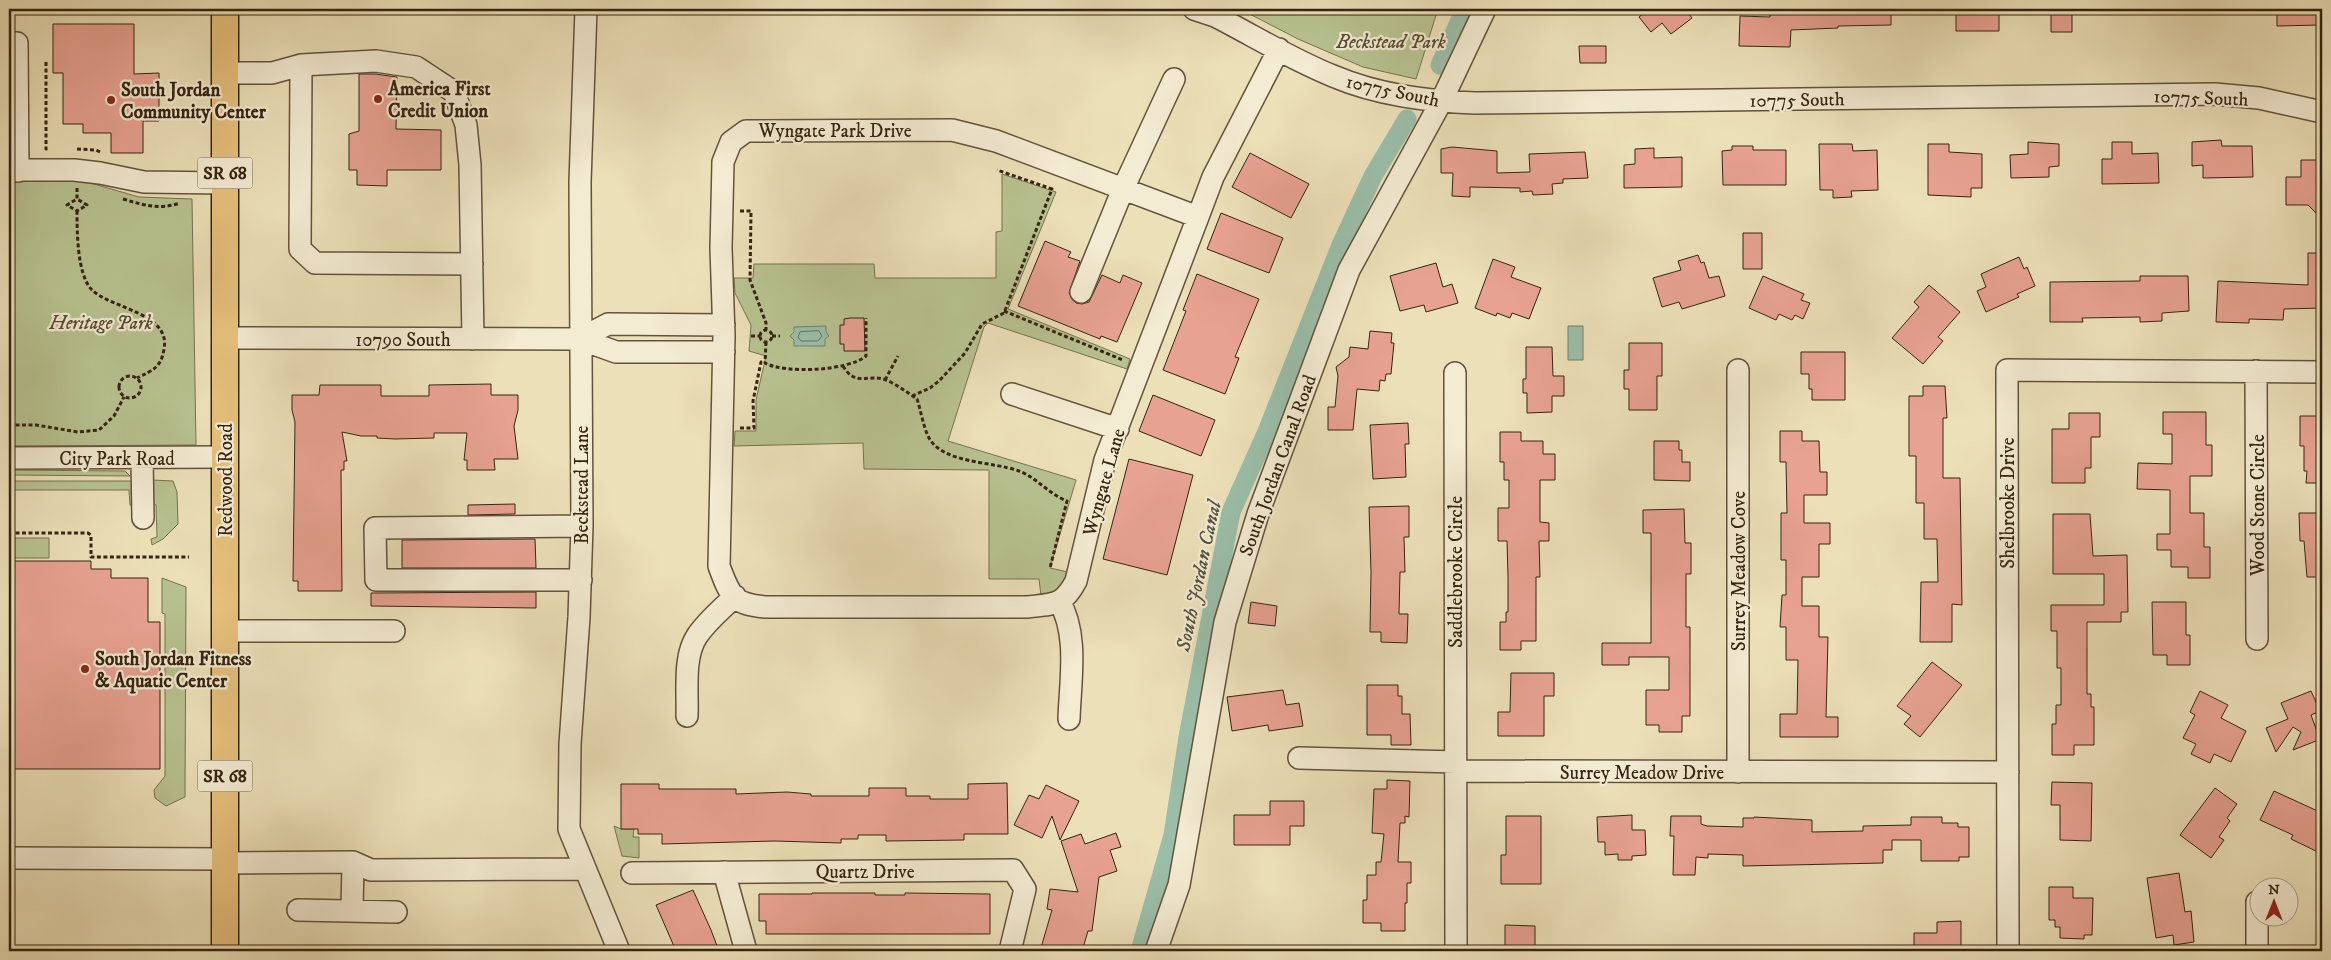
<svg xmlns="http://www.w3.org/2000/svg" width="2331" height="960" viewBox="0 0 2331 960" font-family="'IM FELL DW Pica',serif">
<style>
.green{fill:#b7c290;stroke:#767350}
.water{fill:#9abea9;stroke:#72806c}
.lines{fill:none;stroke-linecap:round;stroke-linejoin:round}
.shore{stroke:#68715d;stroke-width:1}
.canal{stroke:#9abea9;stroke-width:19}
.building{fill:#e8a292;stroke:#352411}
.minor-casing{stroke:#63533b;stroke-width:24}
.major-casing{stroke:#352411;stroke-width:29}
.path{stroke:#352411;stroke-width:3;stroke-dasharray:4 2.5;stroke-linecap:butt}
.minor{stroke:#f3ebd2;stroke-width:21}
.major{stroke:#e6c07c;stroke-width:26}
.poi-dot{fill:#8f2418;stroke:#f3ebd2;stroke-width:2}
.labels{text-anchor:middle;stroke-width:4.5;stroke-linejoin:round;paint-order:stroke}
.shield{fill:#f3ebd2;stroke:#6e604b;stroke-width:1}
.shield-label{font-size:18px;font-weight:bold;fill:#352411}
.park-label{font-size:19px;font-style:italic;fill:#564c31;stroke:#f3ebd2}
.poi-label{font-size:19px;font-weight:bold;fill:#352411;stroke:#f3ebd2;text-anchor:start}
.street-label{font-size:19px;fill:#352411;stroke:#f3ebd2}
.water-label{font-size:20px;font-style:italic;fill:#53523f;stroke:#f3ebd2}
</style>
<rect width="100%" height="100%" fill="#ece0b9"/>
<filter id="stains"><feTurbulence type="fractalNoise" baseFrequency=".004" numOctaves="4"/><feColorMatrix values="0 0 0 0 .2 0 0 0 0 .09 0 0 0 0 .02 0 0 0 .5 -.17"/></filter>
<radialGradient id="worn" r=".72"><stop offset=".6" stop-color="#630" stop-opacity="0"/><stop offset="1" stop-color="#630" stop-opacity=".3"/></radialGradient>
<path class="green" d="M1240 9H1438L1416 79 1363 67 1298 39Z
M1002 174 1056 192 1008 309 1130 359 1127 369 988 323 984 327 948 441 1076 480 1050 568 1068 572C1065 585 1054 594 1041 596L1039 579H989V470L864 469 863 443 734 446 735 431H756V400L766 356 749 351 751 325 735 293 734 278H753L754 264H874L875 278H996V232L1002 231Z
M80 180 139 197 192 199 196 445 9 446V181Z
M9 470 125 471 130 476 9 475Z
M152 480 173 481 177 492 178 524 163 539 152 545 151 539 157 537 156 505 151 503Z
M9 481H135L133 507 130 505 129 490H9Z
M9 538H49V558H14V552H9Z
M162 578 186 587 185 797 166 806 155 798 154 790 165 776V614L162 613Z
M614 826 621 829H634L633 837H639V858L622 856Z"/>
<path class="water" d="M826 326V332L829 336 825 339V346H794V340L790 336 794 332V327Z
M1568 326H1583V360H1568Z"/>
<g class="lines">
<path class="shore" d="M819 331 822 336 818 341H801L798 337 800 332Z"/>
<path class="canal" d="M1440 65 1465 9
M1140 951 1173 835 1188 737 1231 512 1266 434 1341 245 1373 176 1407 119"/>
</g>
<path class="building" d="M1649 9H1685L1692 18 1671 34 1662 23 1651 32 1639 17Z
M1770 9H1891V25L1838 26V28L1791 30 1790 47 1739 46 1740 16 1770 17Z
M1956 9H1999V31H1956Z
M2051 9H2072V32H2051Z
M2277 9H2319L2320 25 2277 26Z
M53 24H134V74L159 73V121H143V153H111V133H83V124H63V73H53Z
M1579 46H1606V63H1580Z
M359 74H375L397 77 396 129 441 130V170H387V186L357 185V170H349V134L359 131Z
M2221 140 2222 146H2252L2253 177 2203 178V165L2192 166V142Z
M2028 142 2059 144V166L2049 167V177L2011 178 2010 155 2028 154Z
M2112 142H2132V154L2158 153 2159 183 2102 184V159H2112Z
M1819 144H1852L1853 151 1877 150 1878 190 1851 191 1852 197 1833 198V190H1820Z
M1928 144H1949V152L1982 154V188H1971V197L1928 195Z
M1732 146H1753V150H1786V185H1723L1722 151 1732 150Z
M1452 147 1497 151V173L1530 172 1529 154 1585 152 1588 178 1563 179V183L1552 184 1553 194 1533 195 1532 191 1520 192V188L1470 187V197L1452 196 1453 173H1441V149Z
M1654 148V158L1682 157V187L1624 188V165L1635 164V149Z
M1250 153 1309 184 1291 218 1232 187Z
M2301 160H2322V219L2308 205H2286V177H2301Z
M1221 213 1283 238 1269 273 1207 249Z
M1743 233H1762V269H1743Z
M1045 241 1071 252 1068 257 1080 261 1069 293 1076 303 1082 304 1089 302 1102 275 1120 283 1123 275 1142 283 1117 342 1101 336 1100 339 1018 306Z
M2308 253H2322V308L2284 309 2283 320 2249 319V323L2216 322 2218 281 2308 285Z
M1698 255 1701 263 1704 262 1709 278 1719 276 1725 296 1682 309 1679 302 1662 307 1653 278 1681 270 1678 261Z
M2019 257 2024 269 2027 267 2035 286 2017 294 2019 297 1986 312 1977 291 1986 287 1981 274Z
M1493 259 1515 267 1511 277 1541 288 1529 319 1512 313 1510 318 1497 313 1496 316 1475 308Z
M1436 263 1443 287 1452 284 1458 303 1426 312 1424 305 1400 311 1390 276Z
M1197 274 1259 299 1235 357 1239 358 1225 394 1163 370 1186 311 1183 310Z
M1763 276 1804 294 1801 300 1810 303 1803 319 1795 315 1792 320 1779 314 1776 320 1749 308Z
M2140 276H2188L2189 311 2162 313V321L2140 322V317L2082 318 2083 322H2050V282L2140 281Z
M1929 285 1960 312 1938 337 1943 341 1923 364 1892 338 1919 307 1914 302Z
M850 318H864L865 351H844V344H840V325H844V319Z
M1370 331 1392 333 1391 343H1394L1391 374H1386L1385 381 1380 380 1379 391 1357 389 1353 430H1328V407H1335L1338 376 1336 367 1349 357 1350 347 1368 349Z
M1629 343H1662V376H1657V410H1629V389H1624V370H1629Z
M1526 347H1552L1553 376H1564V396H1552V412L1527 413V393H1523V379H1526Z
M1801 352H1845V400H1812V389H1809V374H1801Z
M491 384V395H518V410L514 426 518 459H494L495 470H467V460H464L467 433H434V438L395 439 377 438V436H361L342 432 347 461H344V470H341L342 591H298V581H293L295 422 292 410V395H319L320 385H381V396H429V385Z
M1923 386H1945L1947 418H1943V478H1960L1962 605 1952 604V642H1920L1921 582H1938L1937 539H1924V503H1916V456H1909V396H1923Z
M1153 395 1215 420 1201 456 1139 431Z
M2163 412H2206V445H2212V476H2190V513H2204V547H2210V578H2188V567H2171V550H2157V534H2170V490L2137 489 2138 463 2172 464V434H2163Z
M2069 413H2100V437H2091V468H2085V483H2052V429H2069Z
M2300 416H2322V483H2306L2307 471H2304V446H2300Z
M1408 423 1409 444H1405L1406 477 1373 479 1370 425Z
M1780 431H1802V441H1819L1820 472H1827V495H1804V523H1830V544H1819V577H1802V606H1819V637H1828L1826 717H1838V737H1780V714H1797L1798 660H1786V627H1780L1782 595H1786V560H1781V513H1787L1786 462H1780Z
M1500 432H1521V441H1543V454H1555V480H1540V522L1549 523V541H1539L1540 577H1536V641H1521V650H1500V622H1506V612H1508V577L1507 541H1498V508H1509V480H1504V462H1500Z
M1654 441H1679V450H1682V462H1690V481L1654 480Z
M1129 459 1193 475 1167 575 1103 559Z
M515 504V514L468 515V505Z
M1409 506V537H1404L1405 572H1400L1399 614H1408L1407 643 1381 642V632H1370L1371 572 1369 507Z
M1684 509 1685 543H1691V574H1686V627H1690V716H1682V732H1659V725H1646V690H1669V657H1629V665H1602V643H1651V533H1643V510Z
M2299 513H2322V577H2307L2304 541H2300Z
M2053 514H2090L2093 556 2127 555 2128 612H2121V622H2087V694H2091V707H2094V745H2074V755H2052V724H2056V705H2061V668H2057V631H2051V605H2104V574H2053Z
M535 539 536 568H402V540Z
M9 561H91V569H111V578H148V622H160V769H14V717H9Z
M536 592V608L371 606V593Z
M1251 602 1277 606 1275 626 1248 623Z
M2152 602H2186V635H2190V665H2167V655H2153Z
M1932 662 1962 685 1920 737 1904 724 1911 716 1897 706Z
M1511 673H1554V696H1544V736H1498V712H1510Z
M1367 685H1398V696H1402V714H1410L1411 745H1391V735H1367Z
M1283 690 1286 705 1299 703 1303 726 1269 731 1268 725 1232 731 1227 697Z
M2200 691 2228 705 2221 718 2246 731 2231 762 2214 754 2210 763 2191 754 2196 744 2183 738 2195 715 2190 712Z
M2311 691 2320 711 2311 715 2322 745 2316 741 2293 750 2301 732 2293 727 2276 752 2266 728 2288 719 2281 703Z
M1387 780 1410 781 1409 817 1405 816V823H1400L1398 862H1411V883H1407V903H1405V931H1381V923H1363V900H1367V875H1376V862H1381L1384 834 1372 833 1374 789H1387Z
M2052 782 2092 783 2091 841 2060 840V805H2051Z
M1007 783 1008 834H964V840L886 841V835H858V839H841V843L775 841 662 844V834H638V829H621V784H659V789H736V794L787 792 811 794V796H869V788H906V796H930V799H968V784Z
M1046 785 1079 801 1060 840 1052 816 1042 838 1014 825 1029 795 1039 799Z
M2215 788 2237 804 2227 818 2230 821 2219 837 2224 840 2211 858 2180 835Z
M2274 791 2322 813V843L2318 852 2291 839 2293 835 2260 820Z
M1270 801H1304V826H1290V845H1234V815H1270Z
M1632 815V830H1645L1646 855 1632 856V860H1618V854L1605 855V842H1598L1597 817Z
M1506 816H1541V884H1501V855H1506Z
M1671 816H1701V824L1707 826 1743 827V818H1754V817L1812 820V832L1863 831V826L1911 825V817H1942V823H1958V827H1969V857H1959V861H1921V840H1892V850H1883V863L1743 866V855L1708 854V858L1696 857 1695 875H1673L1674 836H1670Z
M1116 833 1121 847 1110 850 1117 871 1099 877 1092 931H1088L1082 951H1040L1052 910 1047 909 1050 889 1078 892 1061 841 1081 834 1085 844Z
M2179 873 2185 912 2191 911 2194 942 2174 945 2173 935 2156 938 2147 878Z
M2049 887H2073V898H2093L2092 935H2084V939L2060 938V927H2055V920H2049Z
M693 890 711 930 719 951H676L656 905Z
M812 893H875V895H905V893L990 894V934H766V921H759V894H812Z
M1961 921V950L1914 951V933H1937V922Z
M1505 925 1535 926V951H1505Z"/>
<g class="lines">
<defs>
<path id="minor" d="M586 9 580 182 582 526 579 617 570 744 569 829 619 951
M1194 9 1215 16C1254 36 1293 60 1333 76 1378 95 1426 101 1475 103L2215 94 2259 98 2322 112
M9 43H17L18 171
M301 65 300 249 315 263 472 264
M225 73H272L301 65 376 61 416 67 454 92 466 125 470 165 473 339
M9 170H74L100 173 144 182 225 183
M1198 217 996 141 952 130 746 131 731 142 723 162 721 248 724 336 719 566C730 596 733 604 765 607H1027C1054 604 1063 606 1076 581L1105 460 1198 217 1213 177 1279 49
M1081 292 1123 189 1174 79
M225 338 580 339 616 352H724
M580 339 608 324 724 325
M1738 370V772
M2256 371 2257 639
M1455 373 1456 951
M1012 394 1118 429
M9 458 225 457
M142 458 143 518
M581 580H376L375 528 582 526
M1059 601C1079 634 1070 682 1069 719
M225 631H394
M687 716C688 691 683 657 697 636 707 621 722 609 735 596
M1299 758 1456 762
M1456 771 2008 772
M9 858 225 859
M225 863 353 862 371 870 585 869
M724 872 746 951
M632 873 1013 870 1025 889 1010 951
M2257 902V951
M298 910 396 912
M352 911 353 862
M1156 951 1179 885 1225 622 1258 514 1349 270 1441 102 1485 9
M2008 951 2007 370 2322 372"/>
<path id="major" d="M225 9V951"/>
</defs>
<use href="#minor" class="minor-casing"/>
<use href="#major" class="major-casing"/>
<path class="path" d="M46 62V149H48
M77 149 96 150 102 153
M77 188V199L67 205 77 211 87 205 77 199
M123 199C143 205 159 210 180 203
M77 211C77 231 77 275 92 290 112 309 171 313 164 349 161 368 153 370 137 378
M740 211H751L750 280 766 323V330
M1004 311 1123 360
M760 336a6 6 0 1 1 12 0a6 6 0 1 1-12 0Z
M751 336H760
M772 336H780
M766 342 765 363C785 374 848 371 866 356V318
M843 366C856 388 869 373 886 380 896 384 908 393 917 399 921 411 923 425 928 436 941 464 992 461 1019 471 1037 478 1049 494 1067 501L1050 568
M119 387a11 11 0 1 1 22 0a11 11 0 1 1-22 0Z
M885 380 898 356
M912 396 930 388 939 381 965 353 982 324 1004 313 1052 189 997 170
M9 425H36L78 432 99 430 114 416 124 397
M740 428H754L753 401 761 362 765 363
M9 533H88L91 535V557H189"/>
<use href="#minor" class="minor"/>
<use href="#major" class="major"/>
</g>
<g class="poi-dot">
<circle cx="378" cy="99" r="5"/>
<circle cx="111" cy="100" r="5"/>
<circle cx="85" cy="669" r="5"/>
</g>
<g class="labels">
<g class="shield">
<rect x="197.5" y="157.5" width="55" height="31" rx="4"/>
<rect x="197.5" y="760.5" width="55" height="31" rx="4"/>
</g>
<g class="shield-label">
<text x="225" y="179">SR 68</text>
<text x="225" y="782">SR 68</text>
</g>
<g class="park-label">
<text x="1391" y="48">Beckstead Park</text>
<text x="101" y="329">Heritage Park</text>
</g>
<g class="poi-label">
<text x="388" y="95">America First<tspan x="388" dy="22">Credit Union</tspan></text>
<text x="121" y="96">South Jordan<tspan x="121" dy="22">Community Center</tspan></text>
<text x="95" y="665">South Jordan Fitness<tspan x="95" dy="22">&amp; Aquatic Center</tspan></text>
</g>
<g class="street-label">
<text transform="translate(1393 90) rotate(12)" y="7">10775 South</text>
<text transform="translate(2201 97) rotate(2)" y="7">10775 South</text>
<text transform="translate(1797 99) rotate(-1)" y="7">10775 South</text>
<text x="835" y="137">Wyngate Park Drive</text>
<text x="403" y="346">10790 South</text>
<text x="117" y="465">City Park Road</text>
<text transform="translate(1277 465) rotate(-70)" y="7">South Jordan Canal Road</text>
<text transform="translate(225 480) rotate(-90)" y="7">Redwood Road</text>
<text transform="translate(1103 482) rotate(-74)" y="7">Wyngate Lane</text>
<text transform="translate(581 485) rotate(-90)" y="7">Beckstead Lane</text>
<text transform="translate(2007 503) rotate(-90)" y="7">Shelbrooke Drive</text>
<text transform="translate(2257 505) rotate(-90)" y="7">Wood Stone Circle</text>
<text transform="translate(1738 571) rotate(-90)" y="7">Surrey Meadow Cove</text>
<text transform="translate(1455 572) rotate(-90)" y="7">Saddlebrooke Circle</text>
<text x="1642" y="779">Surrey Meadow Drive</text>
<text x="865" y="878">Quartz Drive</text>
</g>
<g class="water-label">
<text transform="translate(1198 576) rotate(-78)" y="7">South Jordan Canal</text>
</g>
</g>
<rect width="2331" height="960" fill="none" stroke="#ece0b9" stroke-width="30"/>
<rect x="10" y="10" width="2311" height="940" fill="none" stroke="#352411" stroke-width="2.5"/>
<rect x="15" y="15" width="2301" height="930" fill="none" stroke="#352411"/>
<g transform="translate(2274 902)"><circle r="24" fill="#f3ebd2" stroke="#a79b85"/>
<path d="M0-4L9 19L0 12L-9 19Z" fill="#8f2418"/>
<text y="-8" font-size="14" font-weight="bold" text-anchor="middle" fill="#352411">N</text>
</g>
<rect width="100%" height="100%" filter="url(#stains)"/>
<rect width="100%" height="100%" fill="url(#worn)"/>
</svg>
